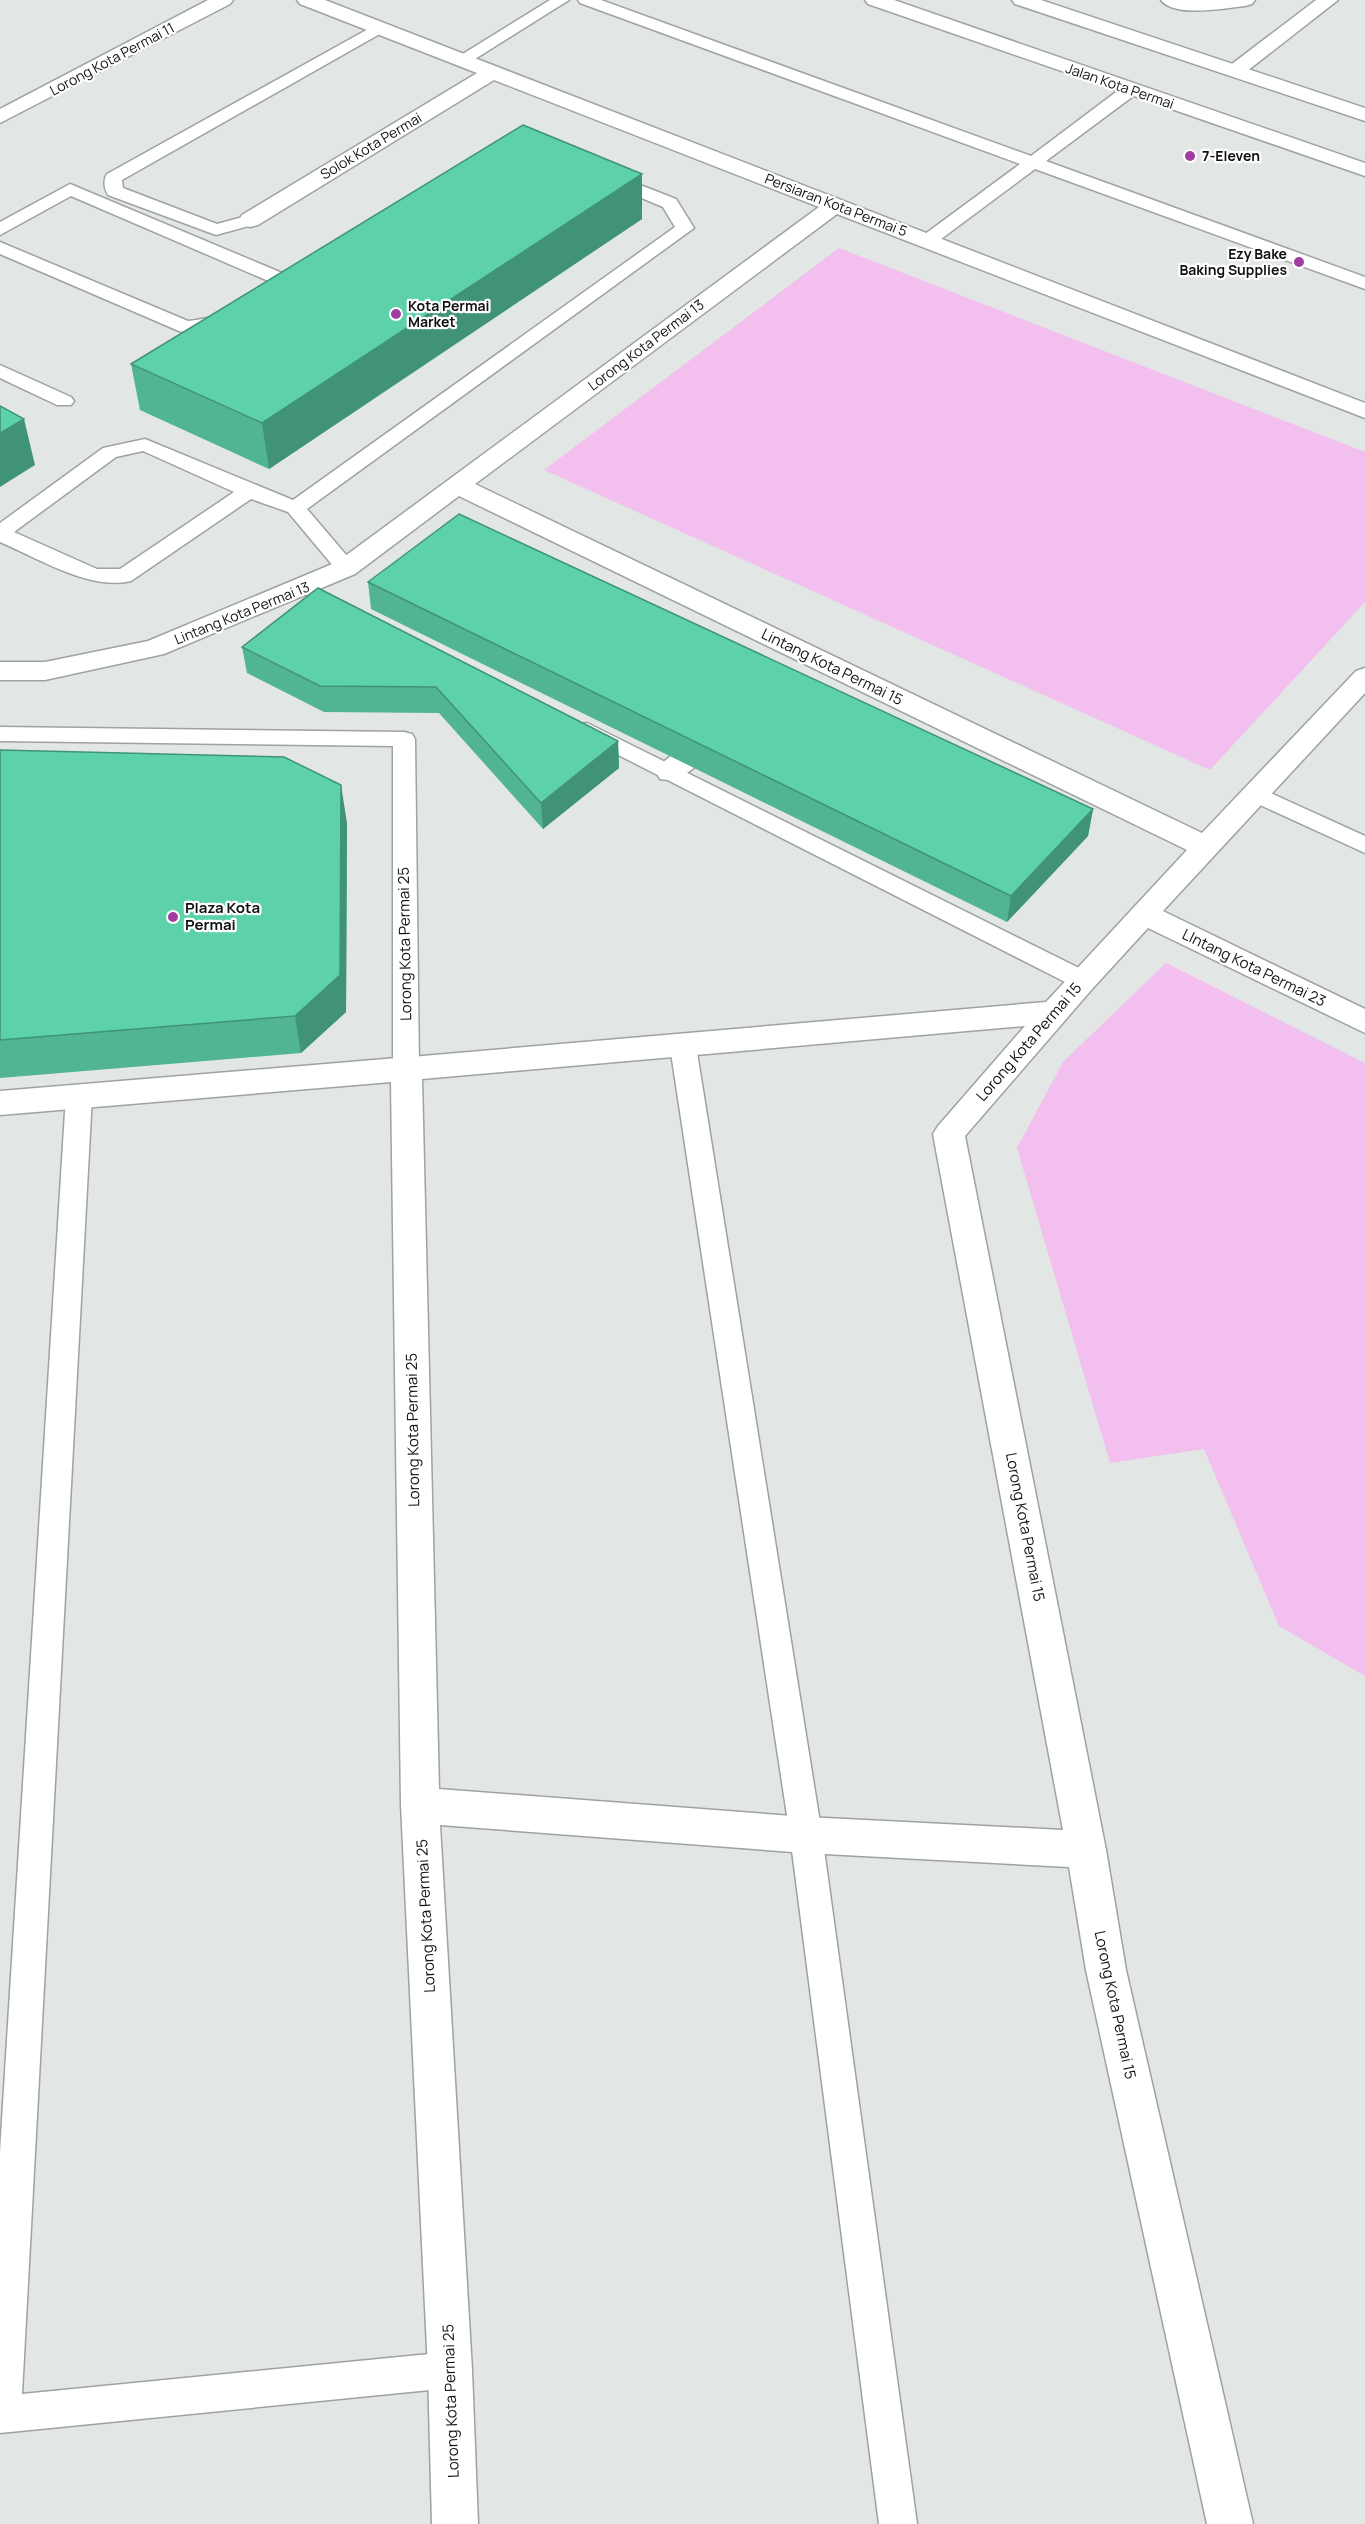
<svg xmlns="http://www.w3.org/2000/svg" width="1365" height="2524" viewBox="0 0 1365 2524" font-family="Manrope,sans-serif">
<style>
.green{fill:#f2bfef}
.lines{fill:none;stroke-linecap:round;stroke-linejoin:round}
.service-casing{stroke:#9ea2a0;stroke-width:3}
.minor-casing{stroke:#9ea2a0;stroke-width:3}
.secondary-casing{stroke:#9ea2a0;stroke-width:3}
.service{fill:#fff;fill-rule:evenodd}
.minor{fill:#fff;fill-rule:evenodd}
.secondary{fill:#fff;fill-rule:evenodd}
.wall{fill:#50b590}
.shaded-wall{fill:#419376}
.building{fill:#5dd2a8;stroke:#419376;stroke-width:1.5}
.poi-dot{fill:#a13ca0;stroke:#fff;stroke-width:2}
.labels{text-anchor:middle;stroke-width:4.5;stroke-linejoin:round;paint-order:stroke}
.far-street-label{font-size:14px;fill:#0f1010;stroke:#fff}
.far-poi-label{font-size:14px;font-weight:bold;fill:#0f1010;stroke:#fff;text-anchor:start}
.street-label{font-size:15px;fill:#0f1010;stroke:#fff}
.poi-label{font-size:15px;font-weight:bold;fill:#0f1010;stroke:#fff;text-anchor:start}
</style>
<rect width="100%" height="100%" fill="#e2e6e4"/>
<path class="green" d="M839 248 1365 452V602L1210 770 544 470Z
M1166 963 1365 1063V1676L1279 1626 1204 1449 1110 1463 1017 1148 1063 1062Z"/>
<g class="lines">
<defs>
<path id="service" d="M550 0H569L467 64 461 65 453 60Z
M578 0H601L1031 156 1124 86H1136L1138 90 1136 94 1046 161 1365 277V289L1035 169 933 245H921L918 241 921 237 1020 164 580 3Z
M379 23 385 25 387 28 385 31 122 180 123 188 217 224 250 215 256 216 259 220 256 224 216 235 108 195C104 189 103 180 107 174Z
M607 172 676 199 694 228 307 509 353 563 357 568 353 573 346 574 339 573 288 512 251 499 131 581C90 591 38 558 0 542V523L103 448 145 439 293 500 675 227 663 207 601 181 598 177 601 173ZM143 451 234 492 120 569H97L14 532 116 457Z
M70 184 294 278 296 282 294 286H280L71 196 0 235V222Z
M0 242 188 321C200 320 227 313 235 315L237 319C228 332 195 335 179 331L0 254Z
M0 365 71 397 74 401 71 405H57L0 378Z
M587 723 1091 974 1094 980 1091 986 1082 989 1073 986 579 735 576 730 579 725Z
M0 727 404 732 412 734 415 739 419 1067 415 1074 406 1076 397 1074 393 1067V746L0 741Z
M1255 786 1365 836V853L1247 799 1244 794 1247 789Z
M683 1037 692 1039 696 1046 822 1835 917 2524H879L790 1835 670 1046 674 1039Z
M79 1086 88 1089 92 1096 22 2394 450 2352 463 2357 468 2370 463 2383 450 2388 0 2433V2152L66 1096 70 1089Z"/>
<path id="minor" d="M208 0H233L230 4 0 123V109Z
M297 0H325L1365 403V418L837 214 475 484 1202 833 1356 671 1365 668V693L1163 911 1365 1009V1033L1148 928 1093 988 965 1136 1106 1850 1126 1970 1253 2524H1207L1086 1970 1069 1867 806 1853 440 1825 472 2370 478 2524H432L428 2370 401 1805 391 1082 0 1115V1091L397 1058 406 1056 411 1057 1046 1002 1187 850 459 496 355 574 164 654 45 680H0V662H45L148 641 337 562 819 207 494 80 258 225 250 227 242 225 239 220 242 215 477 73 300 4ZM1025 1026 938 1126 933 1134 1063 1830 806 1817 439 1789 422 1079Z
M865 0H894L1365 163V176L868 4Z
M1161 0H1255L1252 4 1245 6C1225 8 1174 18 1161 0Z
M1316 0H1338L1242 75H1228L1225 71 1228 67Z
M714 725 724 728 728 734 724 740C706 755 685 785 660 779L656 772 660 765 704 728Z"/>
<path id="secondary" d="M1012 0H1041L1365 108V121L1015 4Z"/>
</defs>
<use href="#service" class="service-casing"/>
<use href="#minor" class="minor-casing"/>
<use href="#secondary" class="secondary-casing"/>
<use href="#service" class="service"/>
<use href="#minor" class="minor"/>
<use href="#secondary" class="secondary"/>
</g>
<path class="wall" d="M642 174V219L269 469 140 410 131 364Z
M368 582 1093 809 1088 836 1007 922 371 609Z
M318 588 618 741 619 768 543 829 439 713 324 712 247 673 242 647Z
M0 750 347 823 346 1012 301 1053 0 1078Z"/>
<path class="shaded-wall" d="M642 174V219L269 469 262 423Z
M24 419 35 465 0 487V433Z
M618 741 619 768 543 829 541 803Z
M341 785 347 823 346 1012 301 1053 295 1016Z
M1093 809 1088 836 1007 922 1011 896Z"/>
<path class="building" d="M523 125 642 174 262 423 131 364Z
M0 406 24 419 0 433Z
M459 514 1093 809 1011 896 368 582Z
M318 588 618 741 541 803 436 687 320 686 242 647Z
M0 750 284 757 341 785 340 975 295 1016 0 1040Z"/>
<g class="poi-dot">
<circle cx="1190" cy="156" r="6"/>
<circle cx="1299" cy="262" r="6"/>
<circle cx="396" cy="314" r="6"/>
<circle cx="173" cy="917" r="6"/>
</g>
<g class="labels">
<g class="far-street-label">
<text transform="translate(112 59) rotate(-28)" y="5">Lorong Kota Permai 11</text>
<text transform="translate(1120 86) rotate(19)" y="5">Jalan Kota Permai</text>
<text transform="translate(371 146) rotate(-31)" y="5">Solok Kota Permai</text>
<text transform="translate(836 205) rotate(21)" y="5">Persiaran Kota Permai 5</text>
<text transform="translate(646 345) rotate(-37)" y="5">Lorong Kota Permai 13</text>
<text transform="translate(242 613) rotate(-22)" y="5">Lintang Kota Permai 13</text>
</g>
<g class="far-poi-label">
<text x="1202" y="161">7-Eleven</text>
<text x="1287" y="259" text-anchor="end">Ezy Bake<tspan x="1287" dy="16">Baking Supplies</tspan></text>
<text x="408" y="311">Kota Permai<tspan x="408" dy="16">Market</tspan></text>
</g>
<g class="street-label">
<text transform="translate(832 667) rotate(26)" y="5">Lintang Kota Permai 15</text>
<text transform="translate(405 944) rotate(-91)" y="5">Lorong Kota Permai 25</text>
<text transform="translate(1254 968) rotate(26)" y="5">LIntang Kota Permai 23</text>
<text transform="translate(1029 1042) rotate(-49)" y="5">Lorong Kota Permai 15</text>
<text transform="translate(413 1430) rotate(-91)" y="5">Lorong Kota Permai 25</text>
<text transform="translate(1025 1527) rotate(79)" y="5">Lorong Kota Permai 15</text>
<text transform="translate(426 1916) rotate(-93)" y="5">Lorong Kota Permai 25</text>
<text transform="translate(1115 2005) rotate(78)" y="5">Lorong Kota Permai 15</text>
<text transform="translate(451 2401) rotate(-92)" y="5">Lorong Kota Permai 25</text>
</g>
<g class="poi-label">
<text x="185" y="913">Plaza Kota<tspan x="185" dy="17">Permai</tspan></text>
</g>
</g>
</svg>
